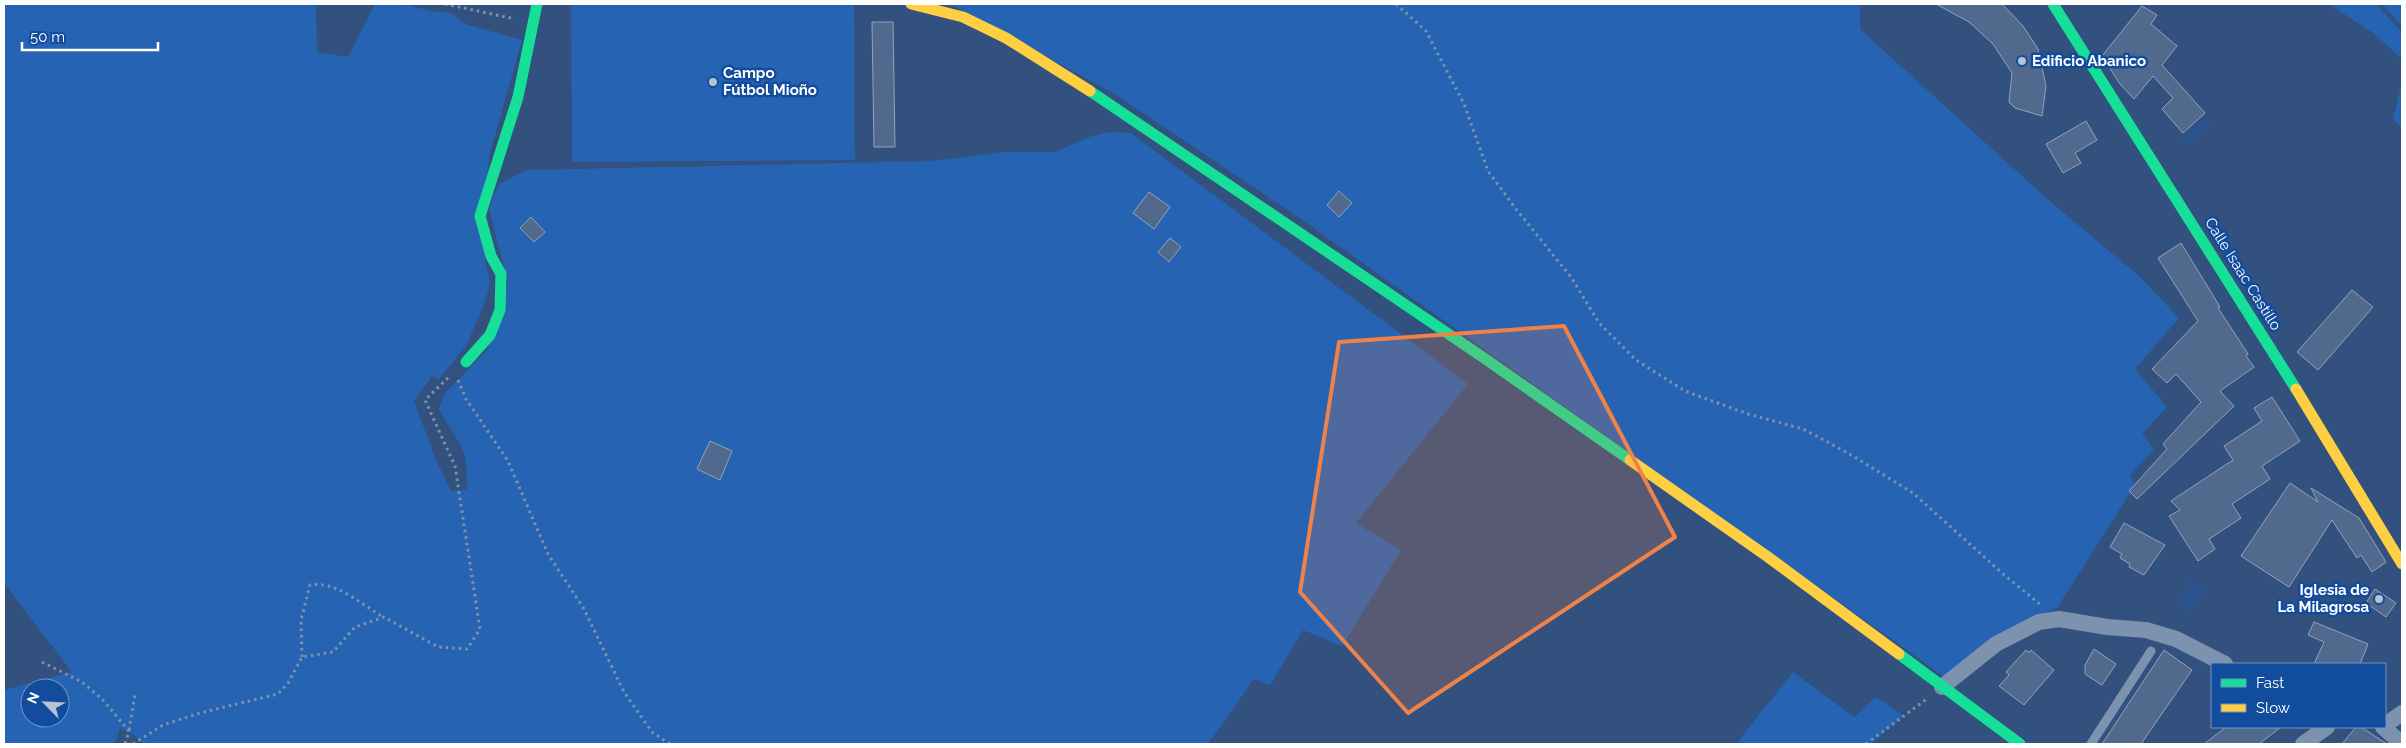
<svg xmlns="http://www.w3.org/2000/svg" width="2406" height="748" viewBox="0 0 2406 748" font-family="Raleway,sans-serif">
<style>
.green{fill:#2763b3;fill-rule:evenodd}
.water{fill:#2b548e}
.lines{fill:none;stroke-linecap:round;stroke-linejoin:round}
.stream{stroke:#2b548e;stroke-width:5.5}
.building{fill:#50698c;stroke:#92a3bc}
.path{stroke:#7d92ae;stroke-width:3;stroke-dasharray:2.5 4;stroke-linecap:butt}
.lane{stroke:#7d92ae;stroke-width:9}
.street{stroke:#7d92ae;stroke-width:16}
.fast{stroke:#16e098;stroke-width:11}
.slow{stroke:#ffcf43;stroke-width:11}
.marked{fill:#ee8249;fill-opacity:0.2;stroke:#ee8249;stroke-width:4;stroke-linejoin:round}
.poi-dot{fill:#b7c2d2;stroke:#124c9d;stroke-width:2}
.labels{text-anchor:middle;stroke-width:5;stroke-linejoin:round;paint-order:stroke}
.poi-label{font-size:15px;font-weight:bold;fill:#fff;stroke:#124c9d;text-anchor:start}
.street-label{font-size:15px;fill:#fff;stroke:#124c9d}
</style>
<rect width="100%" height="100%" fill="#32517e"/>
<path class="green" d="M4 4H316L317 52 348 57 375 4H403L431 11 450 13 465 24 522 40 489 157 485 259 490 283 485 302 466 346 438 380 433 375 414 401 436 460 451 491 467 489 466 460 460 444 439 410 444 394 487 350 508 284 489 208 499 184 527 170 931 161 1006 152H1055L1089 137 1110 132 1131 133 1468 384 1356 523 1401 550 1342 646 1303 630 1270 685 1254 679 1208 744H144L136 736 120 728 115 744H4V690L72 672 4 583ZM30 688H60V718H30Z
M571 4H854L855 160 572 162Z
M950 4H1860V29L2045 197 2140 277 2179 318 2135 369 2167 407 2142 434 2154 449 2130 475 2135 485 2057 608 2035 617 1946 678 1301 219 1113 93Z
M2329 4H2402V59L2373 33Z
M2402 82V127L2393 120Z
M1793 672 1854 717 1876 697 1904 716 1870 744H1736Z"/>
<path class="water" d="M2205 117 2211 123 2187 146 2181 139Z
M2191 581 2205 589 2189 613 2176 605Z"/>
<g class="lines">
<path class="stream" d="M2379 4 2402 29"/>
</g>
<path class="building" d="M1936 4H2002L2023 26 2038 49 2046 86 2042 116 2015 108 2009 102 2012 73 1993 44 1969 22Z
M2142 6 2157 15 2151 24 2177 46 2162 65 2205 113 2183 133 2162 109 2173 98 2153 76 2134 99 2120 84 2102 56Z
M872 22H893L895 147H874Z
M2086 121 2097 140 2075 153 2081 163 2063 173 2046 144Z
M1339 191 1352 203 1339 217 1327 205Z
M1149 192 1170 207 1154 229 1133 213Z
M531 217 545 232 534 242 520 228Z
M1170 238 1181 247 1169 262 1158 252Z
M2181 243 2220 307 2218 308 2248 354 2246 356 2254 367 2220 391 2234 406 2137 499 2129 491 2167 449 2163 444 2201 402 2176 374 2167 383 2152 369 2198 321 2158 258Z
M2352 290 2373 307 2318 370 2297 352Z
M2272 397 2300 441 2262 466 2270 479 2232 504 2241 518 2209 539 2215 549 2198 561 2169 516 2180 510 2171 501 2233 460 2224 446 2262 421 2254 408Z
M710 441 732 451 720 480 697 469Z
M2290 483 2318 502 2311 488 2359 518 2386 562 2372 572 2361 555 2357 558 2332 520 2289 587 2241 556Z
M2124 523 2165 545 2144 575 2129 567 2130 564 2120 558 2122 554 2110 547Z
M2375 589 2396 603 2386 617 2366 603Z
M2314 622 2368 644 2360 664H2314L2324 642 2308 635Z
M2094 649 2116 664 2102 685 2085 674V665Z
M2026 650 2029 653 2031 650 2054 670 2024 705 1999 686 2009 675 2006 672Z
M2164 650 2192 670 2141 744H2102Z
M2226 727H2281L2259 744H2204Z
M2356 727H2361L2387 744H2342Z"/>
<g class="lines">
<path class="path" d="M445 4 515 19
M1396 4 1426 31 1464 104 1488 171 1516 209 1571 277 1599 323 1636 360 1685 391 1748 414 1803 429 1848 453 1913 493 2003 574 2041 605
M458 380 466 399 508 461 548 554 584 609 624 692 652 732 670 744
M302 657 301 620 310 585C334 580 363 605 383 617
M42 662 82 682 102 699 129 731 125 744
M129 730 135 695
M133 744 163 725 200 713 278 694 288 683 302 657 333 652 355 627 384 617 438 647 467 649 480 629 455 466 425 400 451 375
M1866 744 1928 698"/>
<path class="lane" d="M2091 744 2151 651"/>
<path class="street" d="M1942 687 1996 644 2039 622 2059 619 2107 627 2146 630 2176 639 2225 664
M2385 725 2402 713
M2383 727 2402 744
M2303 744 2327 727"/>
<path class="fast" d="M2053 4 2296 389
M1090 91 1484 358 1630 460
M466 362 490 335 500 310 501 274 491 256 480 216 518 97 537 4
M1899 654 2020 744"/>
<path class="slow" d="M911 4 963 17 1006 38 1090 91
M2296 389 2402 564
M1630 460 1768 557 1899 654"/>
</g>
<path class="marked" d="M1564 326 1675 537 1408 713 1300 592 1339 342Z"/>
<g class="poi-dot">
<circle cx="2022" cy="61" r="5"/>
<circle cx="713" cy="82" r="5"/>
<circle cx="2379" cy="599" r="5"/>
</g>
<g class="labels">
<g class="poi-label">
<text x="2032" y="66">Edificio Abanico</text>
<text x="723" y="78">Campo<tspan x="723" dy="17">Fútbol Mioño</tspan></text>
<text x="2369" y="595" text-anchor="end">Iglesia de<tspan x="2369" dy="17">La Milagrosa</tspan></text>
</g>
<g class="street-label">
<text transform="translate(2243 274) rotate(58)" y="5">Calle Isaac Castillo</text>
</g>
</g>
<rect width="2406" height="748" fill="none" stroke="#ffffff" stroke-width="10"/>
<rect x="2211" y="663" width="175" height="65" fill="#124c9d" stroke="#7194c4"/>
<rect x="2221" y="679" width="25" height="8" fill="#16e098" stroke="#7194c4"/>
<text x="2256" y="688" font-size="15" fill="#ffffff">Fast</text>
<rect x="2221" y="704" width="25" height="8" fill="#ffcf43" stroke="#7194c4"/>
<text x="2256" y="713" font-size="15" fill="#ffffff">Slow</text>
<g transform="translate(45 703) rotate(294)"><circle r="24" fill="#124c9d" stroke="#7194c4"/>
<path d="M0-4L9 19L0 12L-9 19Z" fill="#b7c2d2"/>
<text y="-8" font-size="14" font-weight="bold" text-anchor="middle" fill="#ffffff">N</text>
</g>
<path d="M22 42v8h136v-8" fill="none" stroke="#ffffff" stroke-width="2.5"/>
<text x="30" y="42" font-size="15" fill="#ffffff" stroke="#124c9d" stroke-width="4" paint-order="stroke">50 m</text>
</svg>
